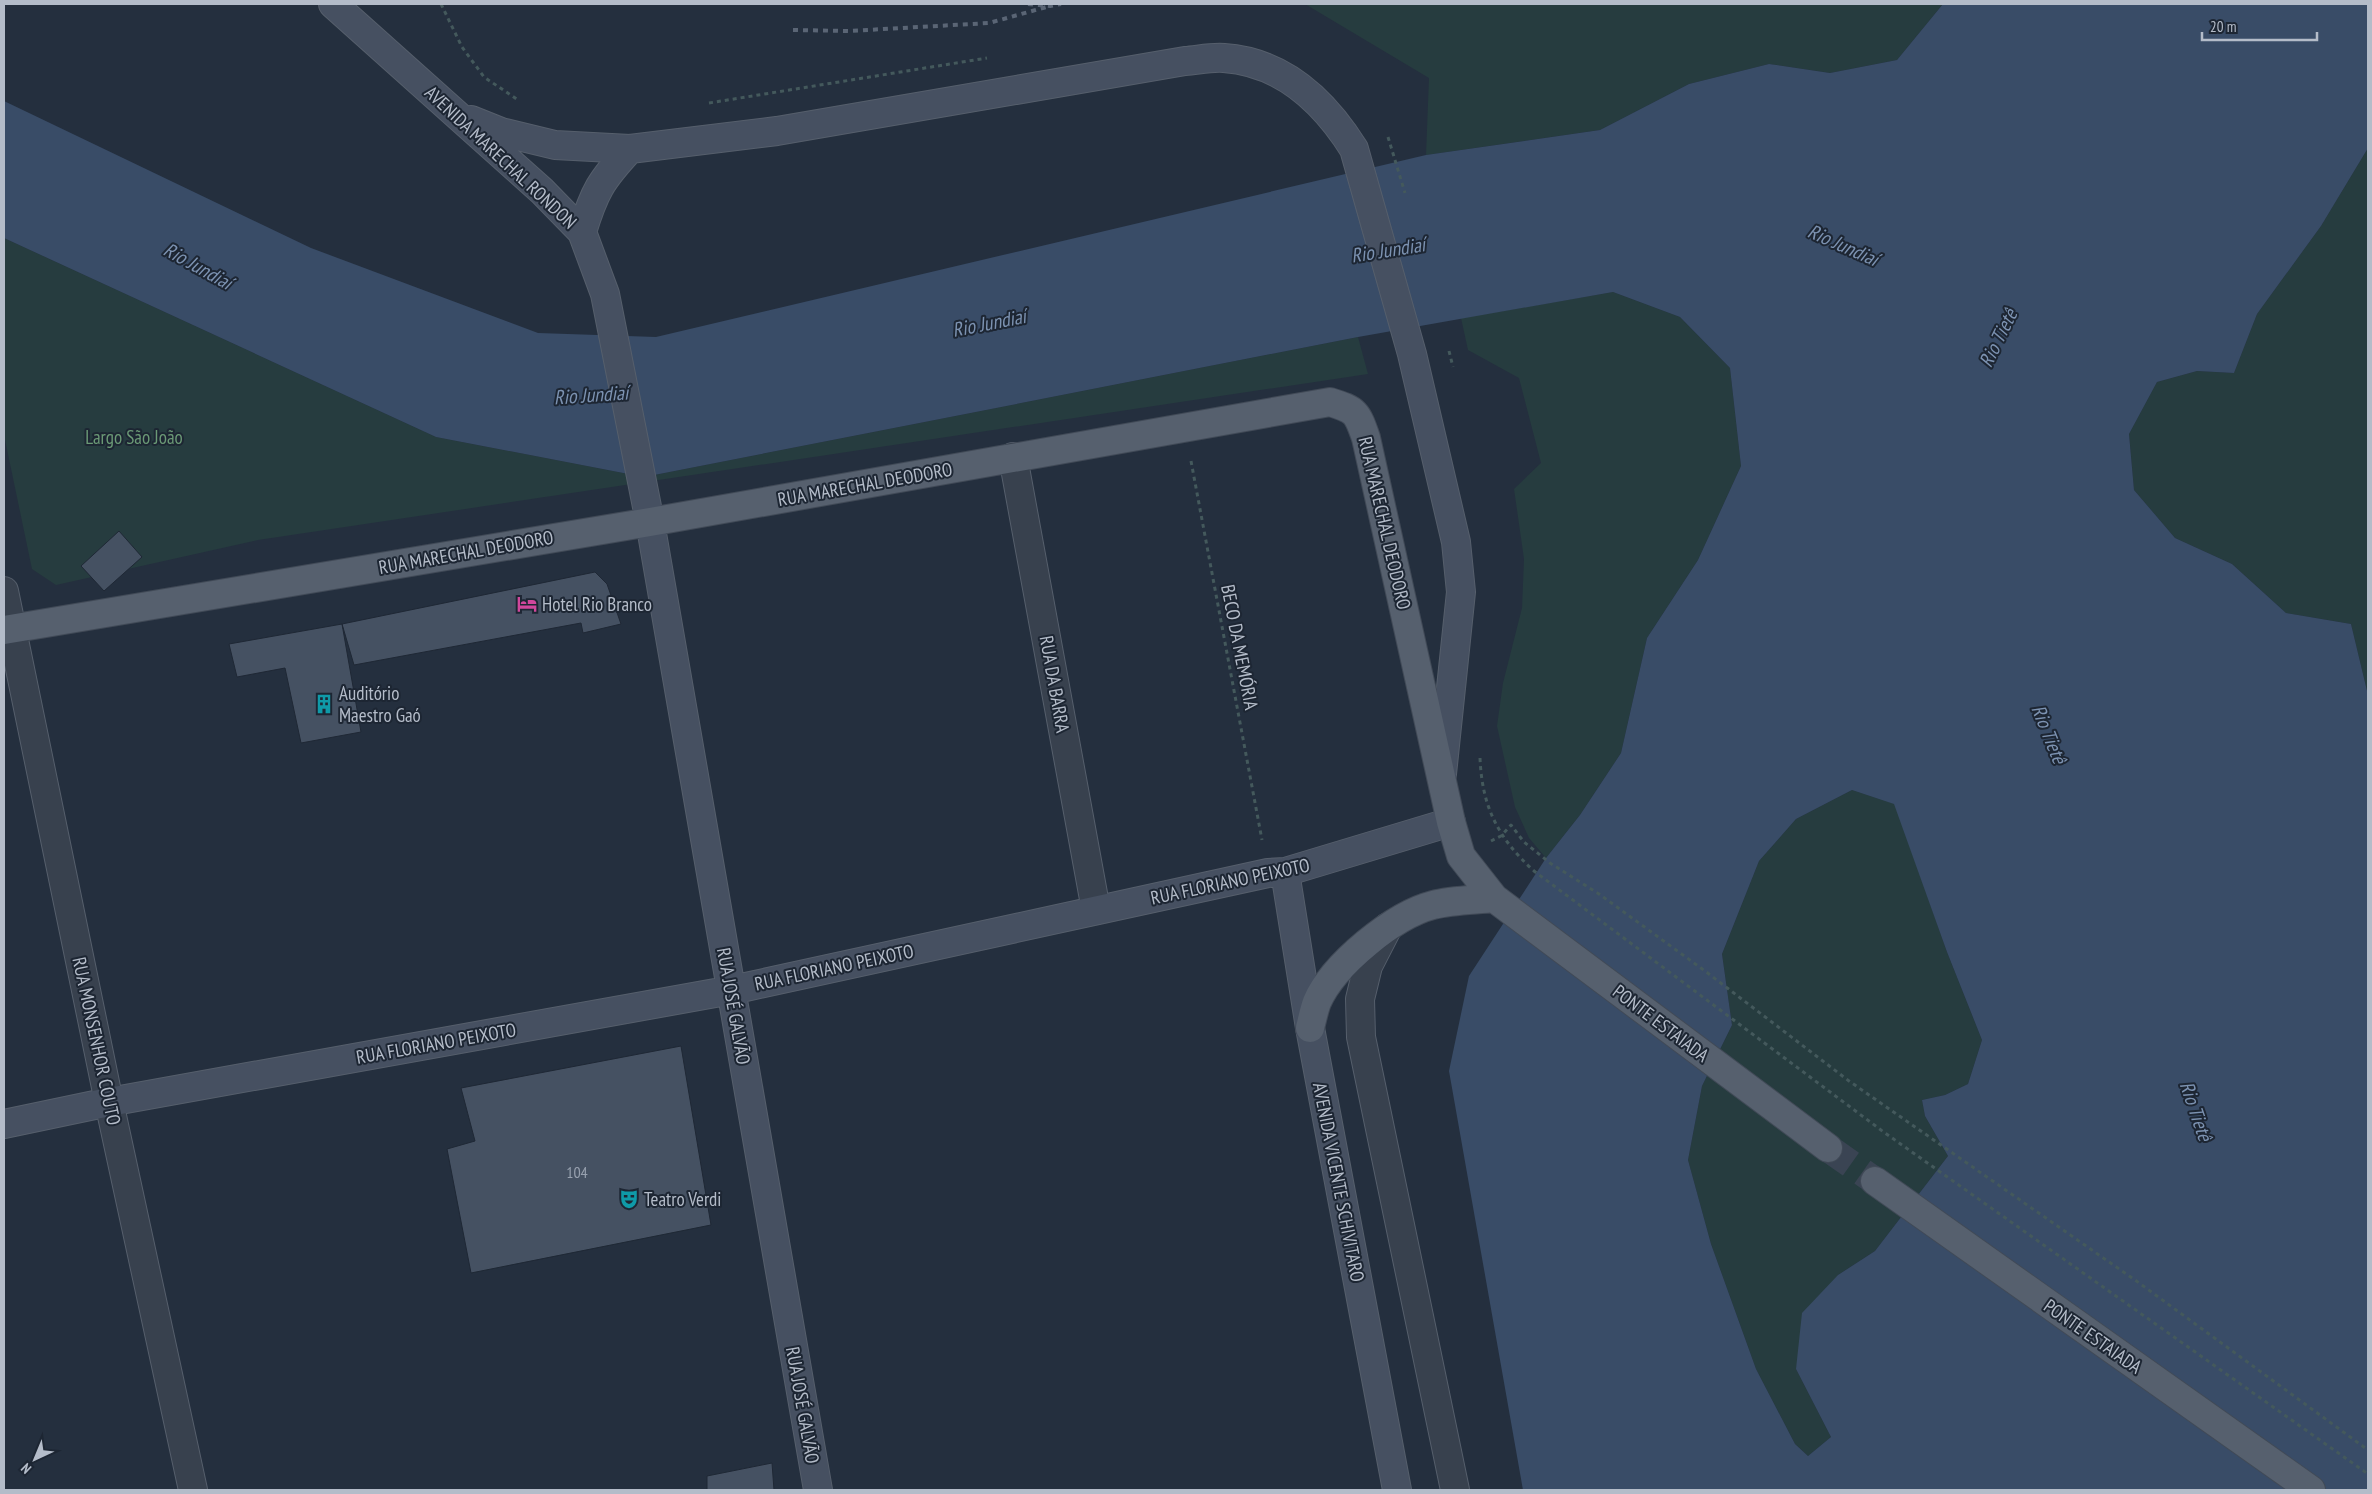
<svg xmlns="http://www.w3.org/2000/svg" width="2372" height="1494" viewBox="0 0 2372 1494" font-family="'PT Sans Narrow',sans-serif">
<style>
.green{fill:#263c3f}
.water{fill:#394c67;fill-rule:evenodd}
.building{fill:#455162;stroke:#1f2835}
.lines{fill:none;stroke-linecap:round;stroke-linejoin:round}
.primary-tunnel{stroke:#3a4453;stroke-width:28;stroke-dasharray:28 14;stroke-linecap:butt}
.street-casing{stroke:#565f6c;stroke-width:30}
.secondary-casing{stroke:#565f6c;stroke-width:30}
.primary-casing{stroke:#414a57;stroke-width:30}
.path{stroke:#44595c;stroke-width:3;stroke-dasharray:4 4;stroke-linecap:butt}
.street{stroke:#38414e;stroke-width:28}
.secondary{stroke:#465061;stroke-width:28}
.primary{stroke:#56606e;stroke-width:28}
.rail{stroke:#5a6575;stroke-width:4;stroke-dasharray:5 5;stroke-linecap:butt}
.labels{text-anchor:middle;stroke-width:4;stroke-linejoin:round;paint-order:stroke}
.number-label{font-size:16px;fill:#98a1af}
.street-label{font-size:19px;fill:#b4bcc9;stroke:#1d2633}
.park-label{font-size:19px;fill:#6b9a76;stroke:#1d2633}
.poi-label{font-size:19px;fill:#b4bcc9;stroke:#1d2633;text-anchor:start}
.water-label{font-size:20px;font-style:italic;fill:#7c92b1;stroke:#1d2633}
</style>
<rect width="100%" height="100%" fill="#242f3e"/>
<path class="green" d="M1305 4H1943L1897 60 1830 73 1769 64 1689 84 1600 130 1426 155 1429 78Z
M2368 148V695L2351 624 2286 613 2232 564 2175 538 2134 490 2129 434 2157 382 2197 371 2234 373 2257 314 2321 226Z
M4 238 436 437 644 477 1358 337 1368 374 258 540 56 585 32 569 4 435Z
M1613 292 1680 317 1730 368 1741 466 1698 560 1647 638 1621 753 1580 815 1546 858 1529 838 1515 807 1497 726 1503 683 1522 608 1524 559 1514 489 1541 463 1519 378 1468 350 1461 318Z
M1852 790 1895 804 1947 952 1982 1040 1968 1084 1945 1095 1922 1100 1925 1116 1948 1156 1875 1251 1838 1275 1796 1369 1831 1437 1808 1456 1795 1444 1756 1369 1711 1244 1688 1160 1702 1086 1732 1025 1722 954 1759 861 1796 819Z"/>
<path class="water" d="M1943 4H2368V148L2321 226 2257 314 2234 373 2197 371 2157 382 2129 434 2134 490 2175 538 2232 564 2286 613 2351 624 2368 695V1490H1523L1449 1071 1469 976 1546 858 1580 815 1621 753 1647 638 1698 560 1741 466 1730 368 1680 317 1613 292 1358 337 644 477 436 437 4 238V101L311 248 538 333 656 337 1426 155 1600 130 1689 84 1769 64 1830 73 1897 60ZM1852 790 1894 804 1947 952 1982 1040 1968 1084 1945 1095 1922 1100 1925 1116 1948 1156 1875 1251 1838 1275 1802 1313 1796 1369 1831 1437 1808 1456 1795 1444 1756 1369 1711 1244 1688 1160 1702 1086 1732 1025 1722 954 1759 861 1796 819Z"/>
<path class="building" d="M119 531 142 557 104 591 81 566Z
M595 572 607 584 621 624 583 633 581 623 354 665 342 624Z
M342 624 361 732 301 743 285 668 237 677 229 644Z
M681 1046 711 1225 471 1273 447 1149 475 1141 461 1088Z
M772 1463 774 1490H707V1476Z"/>
<g class="lines">
<path class="primary-tunnel" d="M1828 1148 1875 1181"/>
<defs>
<path id="street" d="M1013 457 1096 910
M4 591 109 1102 193 1490
M1388 927 1368 966 1360 999 1361 1037 1455 1490"/>
<path id="secondary" d="M333 4 542 191 582 232 605 294 650 522 818 1490
M471 120 501 132 555 145 630 149 777 131 1185 61C1198 60 1211 57 1224 58 1283 62 1324 101 1354 149L1412 354 1456 542 1461 592 1442 774
M582 232C594 192 601 180 630 149
M1285 872 1310 1028 1397 1490
M4 1124 109 1102 732 990 1268 873 1285 872 1451 822"/>
<path id="primary" d="M4 630 650 522 1330 402C1356 410 1357 412 1366 438L1451 822 1461 856 1494 898 1828 1148
M1310 1028C1312 1020 1314 1010 1317 1002 1333 965 1394 915 1433 905 1451 900 1474 900 1494 898
M1875 1181 2311 1490"/>
</defs>
<use href="#street" class="street-casing"/>
<use href="#secondary" class="secondary-casing"/>
<use href="#primary" class="primary-casing"/>
<path class="path" d="M441 4 462 47 484 77 518 100
M709 103 987 58
M1388 137 1405 193
M1449 351 1453 367
M1191 461 1262 840
M1480 758C1482 807 1498 838 1534 871L1885 1133 2368 1474
M1491 841 1501 836 1511 825 1524 842 1550 863 1599 894 1705 971 1849 1081 2135 1280 2368 1450"/>
<use href="#street" class="street"/>
<use href="#secondary" class="secondary"/>
<use href="#primary" class="primary"/>
<path class="rail" d="M1028 4 1050 6 1061 4
M793 30 849 31 989 23 1050 6"/>
</g>
<defs>
<symbol id="hotel-bare" viewBox="-9 -9 18 18"><path d="M-6-4.5h1.5V1H6V5H4.5V3h-9V5H-6ZM-4 0a1.8 1.8 0 1 1 3.6 0ZM.5 0V-2.5h3Q6-2.5 6 0Z" fill="#d1479c" stroke="#1d2633" stroke-width="2.5" paint-order="stroke"/></symbol>
<symbol id="building-bare" viewBox="-9 -9 18 18"><path d="M-4-6H4V6H1V3H-1V6H-4ZM-2.5-4.3h1.7v1.8h-1.7ZM.8-4.3h1.7v1.8H.8ZM-2.5-1h1.7V.8h-1.7ZM.8-1h1.7V.8H.8Z" fill="#0f9aa8" stroke="#1d2633" stroke-width="2.5" paint-order="stroke"/></symbol>
<symbol id="theatre-bare" viewBox="-9 -9 18 18"><path d="M-5-5.5Q0-4 5-5.5V0Q5 5 0 6Q-5 5-5 0ZM-3.3-2.5H-1v1.5H-3.3ZM1-2.5H3.3v1.5H1ZM-2.8 1Q0 5.5 2.8 1Z" fill="#0f9aa8" stroke="#1d2633" stroke-width="2.5" paint-order="stroke"/></symbol>
</defs>
<g fill-rule="evenodd">
<use href="#hotel-bare" x="513" y="590" width="28" height="28"/>
<use href="#building-bare" x="310" y="690" width="28" height="28"/>
<use href="#theatre-bare" x="615" y="1185" width="28" height="28"/>
</g>
<g class="labels">
<g class="number-label">
<text x="577" y="1178">104</text>
</g>
<g class="street-label">
<text transform="translate(501 157) rotate(43)" y="7">AVENIDA MARECHAL RONDON</text>
<text transform="translate(865 484) rotate(-10)" y="7">RUA MARECHAL DEODORO</text>
<text transform="translate(1385 523) rotate(77)" y="7">RUA MARECHAL DEODORO</text>
<text transform="translate(466 552) rotate(-10)" y="7">RUA MARECHAL DEODORO</text>
<text transform="translate(1240 647) rotate(79)" y="7">BECO DA MEMÓRIA</text>
<text transform="translate(1055 684) rotate(80)" y="7">RUA DA BARRA</text>
<text transform="translate(1230 881) rotate(-12)" y="7">RUA FLORIANO PEIXOTO</text>
<text transform="translate(834 967) rotate(-12)" y="7">RUA FLORIANO PEIXOTO</text>
<text transform="translate(734 1006) rotate(80)" y="7">RUA JOSÉ GALVÃO</text>
<text transform="translate(1661 1023) rotate(37)" y="7">PONTE ESTAIADA</text>
<text transform="translate(97 1041) rotate(78)" y="7">RUA MONSENHOR COUTO</text>
<text transform="translate(436 1043) rotate(-10)" y="7">RUA FLORIANO PEIXOTO</text>
<text transform="translate(1339 1182) rotate(79)" y="7">AVENIDA VICENTE SCHIVITARO</text>
<text transform="translate(2093 1336) rotate(35)" y="7">PONTE ESTAIADA</text>
<text transform="translate(803 1405) rotate(80)" y="7">RUA JOSÉ GALVÃO</text>
</g>
<g class="park-label">
<text x="134" y="444">Largo São João</text>
</g>
<g class="poi-label">
<text x="542" y="611">Hotel Rio Branco</text>
<text x="339" y="700">Auditório<tspan x="339" dy="22">Maestro Gaó</tspan></text>
<text x="644" y="1206">Teatro Verdi</text>
</g>
<g class="water-label">
<text transform="translate(1843 245) rotate(24)" y="7">Rio Jundiaí</text>
<text transform="translate(1388 250) rotate(-9)" y="7">Rio Jundiaí</text>
<text transform="translate(198 266) rotate(29)" y="7">Rio Jundiaí</text>
<text transform="translate(989 323) rotate(-11)" y="7">Rio Jundiaí</text>
<text transform="translate(1998 338) rotate(-64)" y="7">Rio Tietê</text>
<text transform="translate(591 395) rotate(-4)" y="7">Rio Jundiaí</text>
<text transform="translate(2049 734) rotate(68)" y="7">Rio Tietê</text>
<text transform="translate(2196 1111) rotate(71)" y="7">Rio Tietê</text>
</g>
</g>
<rect width="2372" height="1494" fill="none" stroke="#b4bcc9" stroke-width="10"/>
<g transform="translate(35 1459) rotate(224)" stroke="#1d2633" stroke-width="4" paint-order="stroke">
<path d="M0-4L9 19L0 12L-9 19Z" fill="#b4bcc9"/>
<text y="-8" font-size="14" font-weight="bold" text-anchor="middle" fill="#b4bcc9">N</text>
</g>
<path d="M2202 32v8h115v-8" fill="none" stroke="#b4bcc9" stroke-width="2.5"/>
<text x="2210" y="32" font-size="15" fill="#b4bcc9" stroke="#1d2633" stroke-width="4" paint-order="stroke">20 m</text>
</svg>
